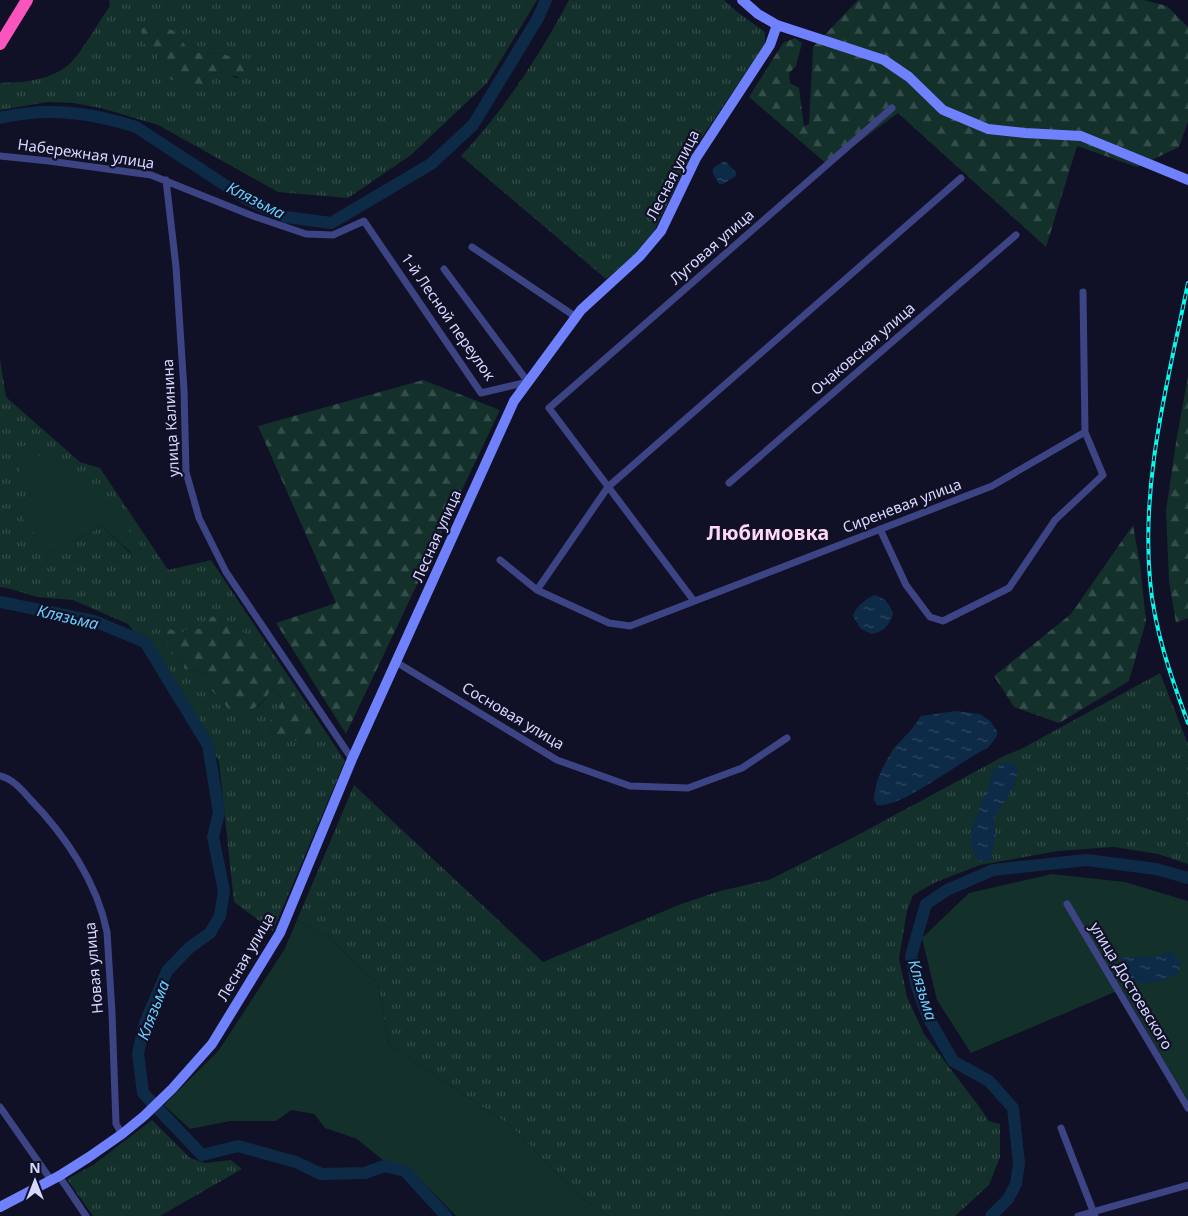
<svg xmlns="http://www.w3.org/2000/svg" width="1188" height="1216" viewBox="0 0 1188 1216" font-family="'Noto Sans',sans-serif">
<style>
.grass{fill:url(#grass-tufts);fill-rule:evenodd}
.forest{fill:url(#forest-firs)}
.garden{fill:#13302b}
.water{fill:url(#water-ripples)}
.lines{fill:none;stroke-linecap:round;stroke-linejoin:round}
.river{stroke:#0d2b47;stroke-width:12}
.street{stroke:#3c4484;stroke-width:7}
.secondary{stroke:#6f81fc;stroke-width:10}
.highway{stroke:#fb54bd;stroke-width:12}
.rail-casing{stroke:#06f9ed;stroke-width:4}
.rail{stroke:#101026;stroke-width:2;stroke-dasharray:5.5;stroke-linecap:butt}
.labels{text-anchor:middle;stroke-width:4.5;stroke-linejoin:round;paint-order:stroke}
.street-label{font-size:15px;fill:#d6d7fe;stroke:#101026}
.water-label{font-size:16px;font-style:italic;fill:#66cdfc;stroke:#101026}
.district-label{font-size:20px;font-weight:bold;fill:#fed8f6;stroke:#101026}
</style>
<defs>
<pattern id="grass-tufts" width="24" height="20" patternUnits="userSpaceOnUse" patternTransform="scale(1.25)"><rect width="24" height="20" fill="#13302b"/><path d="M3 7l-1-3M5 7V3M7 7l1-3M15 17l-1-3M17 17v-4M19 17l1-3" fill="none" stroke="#354d4b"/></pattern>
<pattern id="forest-firs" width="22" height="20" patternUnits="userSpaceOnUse" patternTransform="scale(1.25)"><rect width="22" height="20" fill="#13302b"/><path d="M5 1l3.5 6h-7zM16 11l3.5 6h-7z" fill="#354d4b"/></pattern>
<pattern id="water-ripples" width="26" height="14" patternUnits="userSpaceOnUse" patternTransform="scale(1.25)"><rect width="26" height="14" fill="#0d2b47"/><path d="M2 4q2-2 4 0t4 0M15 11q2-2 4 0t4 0" fill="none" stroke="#304963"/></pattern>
</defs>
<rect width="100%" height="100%" fill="#101026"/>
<path class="grass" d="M109 0H537L487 83 411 155 348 198 278 192 158 125 101 108 73 103 48 102 0 110V83C23 82 48 81 67 66 80 56 99 21 110 6ZM179 33 187 52 223 54 239 79 227 74 213 72 202 81 166 77 155 50Z
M569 0H724L736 11 765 32V44L696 146 654 231 638 252 606 279 461 156C505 109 539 56 569 0Z
M0 359 6 397 80 462 100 468 168 570 211 560 345 761 273 931 234 902 219 762 189 703 128 624 73 600 37 597 7 588 0 587ZM37 487 142 549 131 554 102 526 72 542 24 501ZM224 618 240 629 250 640H257L263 643 311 730V738L287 732 274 737 270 731 269 724 271 718 278 713 282 699 278 693 272 689 267 694 265 700 253 710 227 706 223 700 211 692 212 679 206 673 185 669 177 657 176 632 182 633 188 629H203Z
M1160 673 1188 744V864L1158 854 1114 847 1058 851 980 865 936 882 913 895 907 911 899 958 907 997 924 1034 978 1105 989 1121 1000 1124V1157L989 1185 955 1216H609L576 1194 511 1126 389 1045 378 984 330 939 297 920 354 785 543 962 681 904 720 891 769 880 854 837 1004 756 1021 749Z
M152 1120 190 1158 205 1163 231 1160 242 1169 160 1216H93L67 1179 93 1165Z"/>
<path class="forest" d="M858 0H1144L1167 6 1188 27V122L1179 147 1137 167 1077 146 1046 247 898 113 828 165 749 97 783 43 795 38 802 43 796 66 789 73 790 83 799 88 804 126 809 124 813 47Z
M154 23 179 33 188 52 223 54 253 65 254 77C238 79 229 74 213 72L202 81 206 91 191 89 166 77 155 50 143 43 141 29Z
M1188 377V618L1176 623 1169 581 1166 511 1177 436Z
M423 380 500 410 346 734 276 623 336 603 258 426Z
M1133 525 1140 564 1146 621 1129 681 1059 723 1014 707 994 676 1071 614Z
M217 616 224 618 240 629 250 640H257L263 643 312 723 311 738 298 743 287 733 281 737H274L270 731 269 724 271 718 278 713 282 699 278 693 272 689C267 693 267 698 263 701 252 711 239 721 226 706 225 704 224 702 222 700 216 694 212 694 209 686L212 679 206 673 185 669 177 657 171 653 163 633 169 629 182 633 188 629H203L211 617Z"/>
<path class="garden" d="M25 445 118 516 142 549 132 554 102 526 72 542 47 547 24 523V501L37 487 23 475 11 458Z
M1052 874 1125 882 1188 901V1101L1122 989 971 1053 937 1000 922 938 969 893Z
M297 920 330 939 378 984 389 1045 511 1126 576 1194 609 1216H456L408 1167 384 1161 357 1139 325 1128 314 1114 291 1110 276 1121H230L190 1129 164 1105 219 1050 284 950Z"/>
<path class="water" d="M723 162H726L736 172V176L723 184H719C713 172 707 170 723 162Z
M874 595C884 597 891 605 893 614 890 625 882 633 871 634L860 628 853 616C855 607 866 599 874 595Z
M956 711 980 714 990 721 997 731V736L988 748C962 759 901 809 877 805L874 800V796L877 781 883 767 894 748 911 730 921 716Z
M1006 762 1013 763 1018 769 1015 785 994 819V827L996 835 991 854 994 859 981 862C965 848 970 829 978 813 980 810 979 805 981 802 982 798 985 795 986 792 994 776 986 771 1006 762Z
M1170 951 1181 962 1179 973C1157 985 1146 985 1121 980L1120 958 1157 956Z"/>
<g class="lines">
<path class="river" d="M0 118C48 107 89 112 136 127L248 200 286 217 331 223 431 164 473 125 538 18 546 0
M0 602 94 621 145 642 208 745 219 813 213 837 224 891 220 916 210 933 189 948 167 971 145 1023 138 1053 143 1093 202 1155 238 1146 296 1162 321 1174 365 1173 384 1166 405 1171 446 1216
M991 1216 1008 1199 1016 1184 1019 1163 1013 1108 989 1081 953 1061 928 1017 917 987 911 956 926 904 947 890 993 870 1087 860 1156 869 1188 878"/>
<path class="street" d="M0 156 49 161 151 175 253 216 306 234 333 235 364 221 481 393 528 382 444 269
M166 180 176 267 184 390 186 472 199 518 226 572 352 759
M472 247 576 317
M729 483 1016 235
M880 529 906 585 930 617 943 621 1009 588 1055 520 1103 475 1085 432 1083 292
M500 560 537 590 609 623 630 626 992 486 1085 432
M537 590 608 487 961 178
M694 601 549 408 892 108
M396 662 557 760 630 786 688 788 742 768 787 738
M0 776C13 779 22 790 30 799 65 835 97 882 107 932L112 1013 116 1124 122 1134
M1067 904 1188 1108
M0 1107 51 1180
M1061 1128 1095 1216
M59 1176 86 1216
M1078 1216 1188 1185"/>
<path class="secondary" d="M742 0 758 14 777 25 884 60 909 77 943 110 988 129 1025 133 1081 136 1188 180
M0 1207 59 1176 89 1157 122 1134 144 1116 172 1089 212 1044 280 933 352 759 514 401 581 310 640 256 661 231 696 158 770 45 777 25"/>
<path class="highway" d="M0 44 27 0"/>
<defs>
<path id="rail" d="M1188 283C1168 381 1141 479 1150 580 1154 629 1171 677 1188 723"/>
</defs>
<use href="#rail" class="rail-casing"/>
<use href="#rail" class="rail"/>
</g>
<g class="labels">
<g class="street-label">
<text transform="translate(86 154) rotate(8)" y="5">Набережная улица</text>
<text transform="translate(673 175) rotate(-63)" y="5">Лесная улица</text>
<text transform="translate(712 247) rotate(-41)" y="5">Луговая улица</text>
<text transform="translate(448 317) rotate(55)" y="5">1-й Лесной переулок</text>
<text transform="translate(863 349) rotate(-41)" y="5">Очаковская улица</text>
<text transform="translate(171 418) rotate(-93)" y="5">улица Калинина</text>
<text transform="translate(902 506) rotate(-21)" y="5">Сиреневая улица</text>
<text transform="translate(437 536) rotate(-66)" y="5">Лесная улица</text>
<text transform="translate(513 716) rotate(31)" y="5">Сосновая улица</text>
<text transform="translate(246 957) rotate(-60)" y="5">Лесная улица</text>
<text transform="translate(94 968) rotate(-95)" y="5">Новая улица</text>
<text transform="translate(1131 986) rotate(59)" y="5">улица Достоевского</text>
</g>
<g class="water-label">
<text transform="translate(256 200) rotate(27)" y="6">Клязьма</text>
<text transform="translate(68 617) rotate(13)" y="6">Клязьма</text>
<text transform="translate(923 990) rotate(73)" y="6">Клязьма</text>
<text transform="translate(153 1010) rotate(-69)" y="6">Клязьма</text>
</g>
<g class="district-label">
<text x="768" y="540">Любимовка</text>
</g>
</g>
<g transform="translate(35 1181)" stroke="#101026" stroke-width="4" paint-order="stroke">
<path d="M0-4L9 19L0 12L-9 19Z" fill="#d6d7fe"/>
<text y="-8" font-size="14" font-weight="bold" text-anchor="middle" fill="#d6d7fe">N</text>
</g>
</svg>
